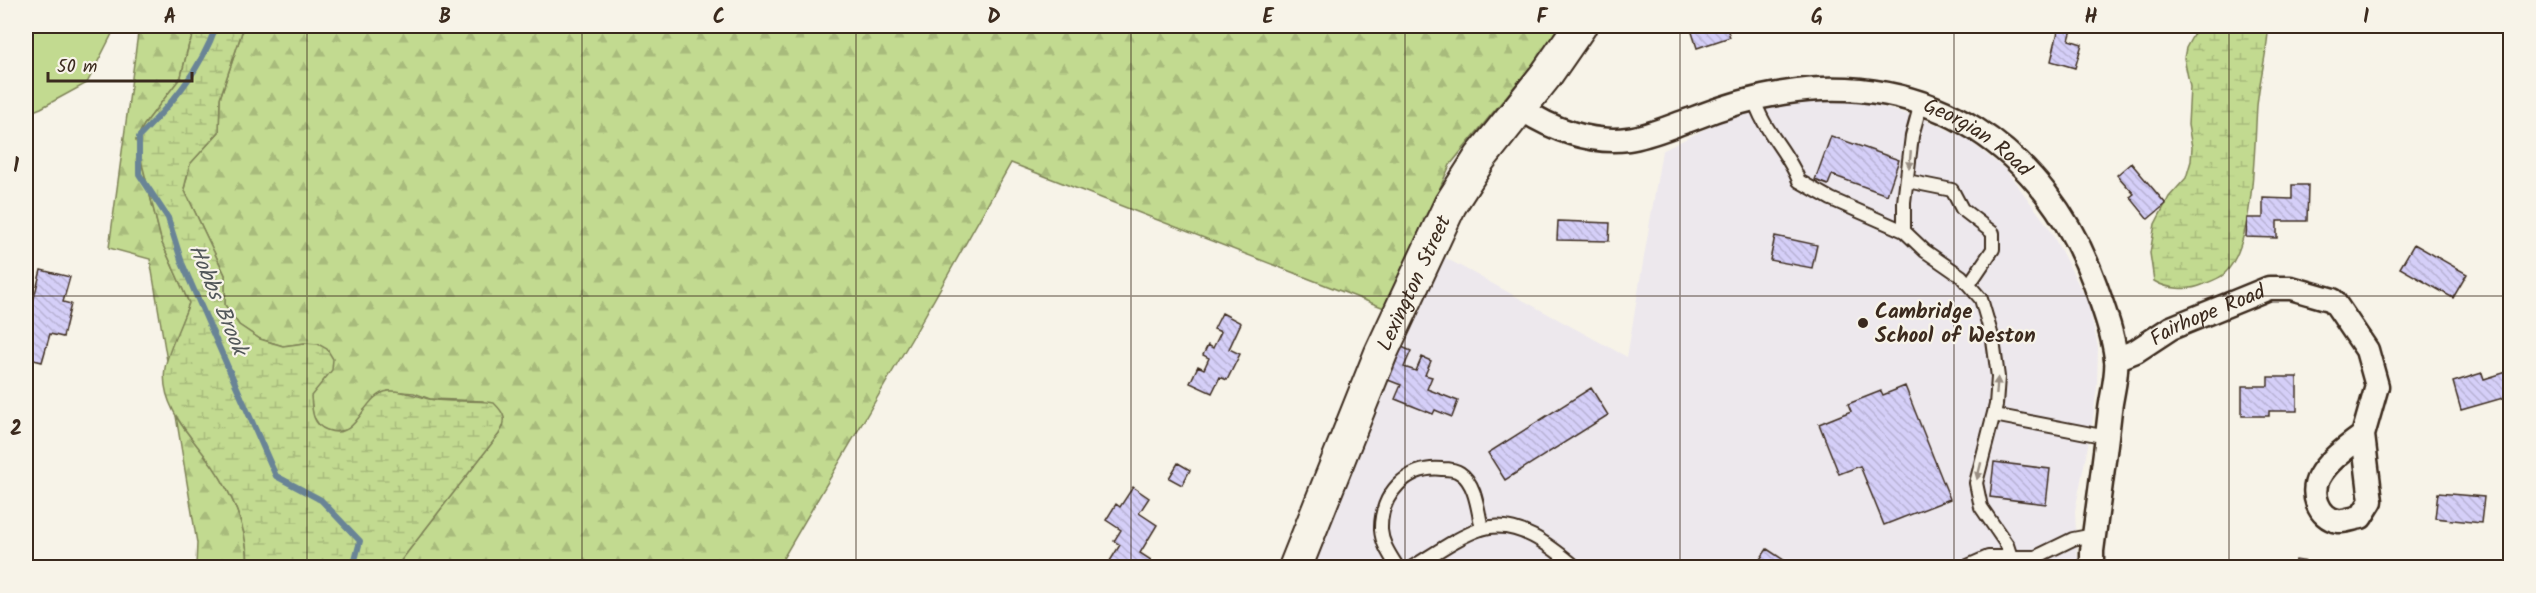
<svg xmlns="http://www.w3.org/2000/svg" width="2536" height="593" viewBox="0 0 2536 593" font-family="Kalam,sans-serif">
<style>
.built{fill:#ede8ed}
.forest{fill:url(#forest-firs);stroke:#7e8257;stroke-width:1.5}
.wetland{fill:url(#wetland-marsh);stroke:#7e8257;stroke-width:1.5}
.pitch{fill:#c2da90;stroke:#7e8257;stroke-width:1.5}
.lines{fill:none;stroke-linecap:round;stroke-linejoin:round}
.stream{stroke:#698496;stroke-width:6}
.building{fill:url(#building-back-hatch);stroke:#3b2a1e;stroke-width:1.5}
.lane-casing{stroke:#3b2a1e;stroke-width:16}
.street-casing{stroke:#3b2a1e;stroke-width:27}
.secondary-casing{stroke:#3b2a1e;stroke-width:36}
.lane{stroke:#f7f3e8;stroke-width:12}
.street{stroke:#f7f3e8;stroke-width:22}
.secondary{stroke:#f7f3e8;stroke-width:32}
.oneway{fill:#998e83}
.grid{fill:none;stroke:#3b2a1e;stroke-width:1.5;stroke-opacity:0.55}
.poi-dot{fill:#3b2a1e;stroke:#f7f3e8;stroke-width:2}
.labels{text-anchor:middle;stroke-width:4.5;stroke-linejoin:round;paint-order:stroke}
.street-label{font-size:21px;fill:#3b2a1e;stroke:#f7f3e8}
.poi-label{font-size:21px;font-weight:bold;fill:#3b2a1e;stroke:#f7f3e8;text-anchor:start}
.water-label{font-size:22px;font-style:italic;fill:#52575a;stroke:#f7f3e8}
.neatline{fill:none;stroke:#3b2a1e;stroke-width:2}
.grid-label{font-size:20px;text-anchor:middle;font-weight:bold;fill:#3b2a1e}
</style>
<defs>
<pattern id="forest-firs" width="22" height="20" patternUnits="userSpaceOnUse" patternTransform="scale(1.5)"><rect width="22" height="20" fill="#c2da90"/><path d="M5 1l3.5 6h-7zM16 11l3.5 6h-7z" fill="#a8bb7c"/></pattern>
<pattern id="wetland-marsh" width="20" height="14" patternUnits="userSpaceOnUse" patternTransform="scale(1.5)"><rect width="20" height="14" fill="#c2da90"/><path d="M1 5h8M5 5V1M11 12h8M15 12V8" fill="none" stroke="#a8bb7c"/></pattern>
<pattern id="building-back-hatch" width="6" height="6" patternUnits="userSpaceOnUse" patternTransform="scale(1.5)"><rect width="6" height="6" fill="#d5cff8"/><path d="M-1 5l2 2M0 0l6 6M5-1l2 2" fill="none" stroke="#b8b2d4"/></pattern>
</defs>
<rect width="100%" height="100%" fill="#f7f3e8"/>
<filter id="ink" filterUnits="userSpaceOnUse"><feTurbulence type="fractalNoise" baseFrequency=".0167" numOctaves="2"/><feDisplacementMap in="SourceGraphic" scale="12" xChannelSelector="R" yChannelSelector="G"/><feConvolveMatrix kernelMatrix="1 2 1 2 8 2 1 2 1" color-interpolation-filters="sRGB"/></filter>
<g filter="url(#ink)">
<path class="built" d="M1803 99 1870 104 1922 118 1966 138 2006 170 2048 226 2088 302 2098 347 2097 387 2092 425 2075 511 2077 553 2080 567 1306 568 1440 255 1627 357 1662 151 1724 119Z"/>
<path class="forest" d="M139 26H198L189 44 181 77 144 125 136 140 162 243 189 303 167 361 150 259 109 248Z
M244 26H1564L1450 165 1387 309 1011 163 918 328 778 567H396L499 434 483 401 430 399 414 393 388 391 364 410 357 422 347 430 331 432 321 428 313 416 305 343 283 346 260 339 239 325 225 305V275L184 189 190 164 219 132 220 98Z
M176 416C186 434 200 448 212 464 233 494 248 531 248 567H196L197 543Z"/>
<path class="wetland" d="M198 26H244L220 98 219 132 190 164 184 189 225 275V305L239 325 260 339 283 346 305 343 318 344 327 349 333 359 332 370 311 396C312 410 312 425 327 430 360 442 361 394 389 391 403 390 416 396 429 399 450 403 473 399 494 403 505 414 508 420 499 434L396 567H248C248 531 233 495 212 465 192 437 159 406 165 368 167 353 183 320 189 303L162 243 136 140 144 125 181 77 189 44Z
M2198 26H2266L2268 33C2266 58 2259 82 2257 106 2254 148 2255 247 2223 275 2218 279 2209 282 2202 285 2188 291 2167 289 2154 281L2150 253 2155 224 2169 197 2186 178 2191 161 2192 147 2188 125 2190 87 2184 58 2186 48Z"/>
<path class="pitch" d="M26 26H116L87 83 41 108 26 114Z"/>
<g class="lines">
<path class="stream" d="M216 26C201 70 172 103 139 137V174L168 218 182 263 276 476 321 500 360 541 353 568"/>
</g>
<path class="building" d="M1690 26H1726L1730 37 1697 48Z
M2056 26H2073L2069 40 2082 44 2075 68 2051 61 2059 27Z
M1831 136 1899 160 1887 195 1832 175 1828 185 1815 180Z
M2131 163 2166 204 2148 219 2130 197 2134 194 2117 175Z
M2292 185H2308L2307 221H2277V238L2246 237 2247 218H2263V198L2292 199Z
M1558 221 1610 223 1609 241 1557 240Z
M1775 236 1817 245 1812 268 1770 260Z
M2414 244 2467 274 2453 298 2400 268Z
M41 270 70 277 63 302 71 304 63 337 50 334 42 362 26 358V329Z
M1222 313 1241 323 1229 349 1240 354 1227 380 1220 377 1212 393 1190 383 1198 366 1204 369 1209 358 1203 355 1208 345 1213 348 1221 332 1214 329Z
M1397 345 1411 351 1404 367 1416 371 1422 357 1431 361 1425 375 1432 377 1427 389 1458 401 1452 417 1435 410 1433 414 1395 399 1401 385 1383 378Z
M2510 371V396L2461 410 2453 382 2482 373 2484 379Z
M2268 377H2297V411H2269V416H2242V386H2268Z
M1905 386 1950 499 1884 525 1860 466 1839 474 1819 424 1851 411 1848 404 1881 391 1883 395Z
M1591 388 1608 415 1505 480 1488 453Z
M1994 462 2050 469 2046 504 1990 497Z
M1178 463 1190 470 1182 485 1169 478Z
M1133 487 1149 498 1139 513 1157 525 1140 553 1151 560 1147 568H1111L1113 564 1110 561 1120 545 1114 541 1121 530 1106 520 1116 504 1120 507Z
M2438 493 2484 497 2481 523 2435 518Z
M1767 549 1796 568H1754Z
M2295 560 2329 565 2328 568H2293Z"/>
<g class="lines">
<defs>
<path id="lane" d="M1754 98C1762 130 1788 151 1799 181L1831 199 1904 231 1925 251 1961 276 1981 299 1993 340 1998 377 1996 405 1976 483 1981 507 2007 545 2011 557
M1907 181 1952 190 1962 209 1993 233V249L1970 283
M1904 231V202L1912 136 1921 103
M1994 415 2107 437
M2036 557 2073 539 2094 535
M1398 568C1390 555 1382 544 1381 530 1380 495 1407 465 1442 469 1448 469 1456 470 1460 473 1476 483 1478 512 1482 529
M1411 568C1433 555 1457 537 1481 529 1517 518 1551 546 1577 568
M1963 568 1988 557H2036L2040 568"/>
<g id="street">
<path id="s1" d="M1520 108C1551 129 1591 144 1628 139 1650 136 1671 126 1692 119 1722 107 1751 98 1783 93 1929 69 2046 149 2095 284 2103 307 2113 333 2116 358 2118 374 2112 393 2110 410 2105 457 2098 504 2092 551V568"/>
<path id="s2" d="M2116 359 2136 351 2171 328 2269 288H2291L2333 300 2367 350 2377 386 2363 435 2371 501 2361 517C2354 518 2344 522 2338 521 2318 518 2310 493 2319 477 2328 460 2348 447 2363 435"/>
</g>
<g id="secondary">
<path id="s3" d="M1295 568 1381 353 1450 205 1480 158 1546 75 1580 26"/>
</g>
</defs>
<use href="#lane" class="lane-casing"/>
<use href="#street" class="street-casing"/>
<use href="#secondary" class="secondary-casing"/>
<use href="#lane" class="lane"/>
<use href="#street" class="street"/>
<use href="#secondary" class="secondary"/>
</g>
<defs><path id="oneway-solid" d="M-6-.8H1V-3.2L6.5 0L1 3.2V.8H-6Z" transform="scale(1.5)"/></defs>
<g class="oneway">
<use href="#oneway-solid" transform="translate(1910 160) rotate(95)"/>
<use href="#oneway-solid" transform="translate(1997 386) rotate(-86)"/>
<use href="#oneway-solid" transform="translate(1979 471) rotate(104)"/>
</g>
</g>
<path class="grid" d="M307 26V568M582 26V568M856 26V568M1131 26V568M1405 26V568M1680 26V568M1954 26V568M2229 26V568M26 296H2510"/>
<circle class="poi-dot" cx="1863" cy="323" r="6"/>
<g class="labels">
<g class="street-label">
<text dy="7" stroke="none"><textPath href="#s1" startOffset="483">Georgian Road</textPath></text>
<text dy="7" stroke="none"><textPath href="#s3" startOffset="309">Lexington Street</textPath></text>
<text dy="7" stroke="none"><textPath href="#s2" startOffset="102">Fairhope Road</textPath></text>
</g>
<g class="poi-label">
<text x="1875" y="318">Cambridge<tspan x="1875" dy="24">School of Weston</tspan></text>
</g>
<g class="water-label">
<text transform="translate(219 299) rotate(67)" y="8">Hobbs Brook</text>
</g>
</g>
<rect width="2536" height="593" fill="none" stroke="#f7f3e8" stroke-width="66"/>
<path d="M48 72v9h144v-9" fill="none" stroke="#3b2a1e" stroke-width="3"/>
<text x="57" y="72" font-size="18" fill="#3b2a1e" stroke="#f7f3e8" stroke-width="4.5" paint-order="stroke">50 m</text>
<rect x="33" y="33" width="2470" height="527" class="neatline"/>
<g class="grid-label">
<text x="170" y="23">A</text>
<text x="445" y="23">B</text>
<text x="719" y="23">C</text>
<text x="994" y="23">D</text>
<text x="1268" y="23">E</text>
<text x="1542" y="23">F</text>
<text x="1817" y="23">G</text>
<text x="2091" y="23">H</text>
<text x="2366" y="23">I</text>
<text x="16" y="172">1</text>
<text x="16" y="435">2</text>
</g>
</svg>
